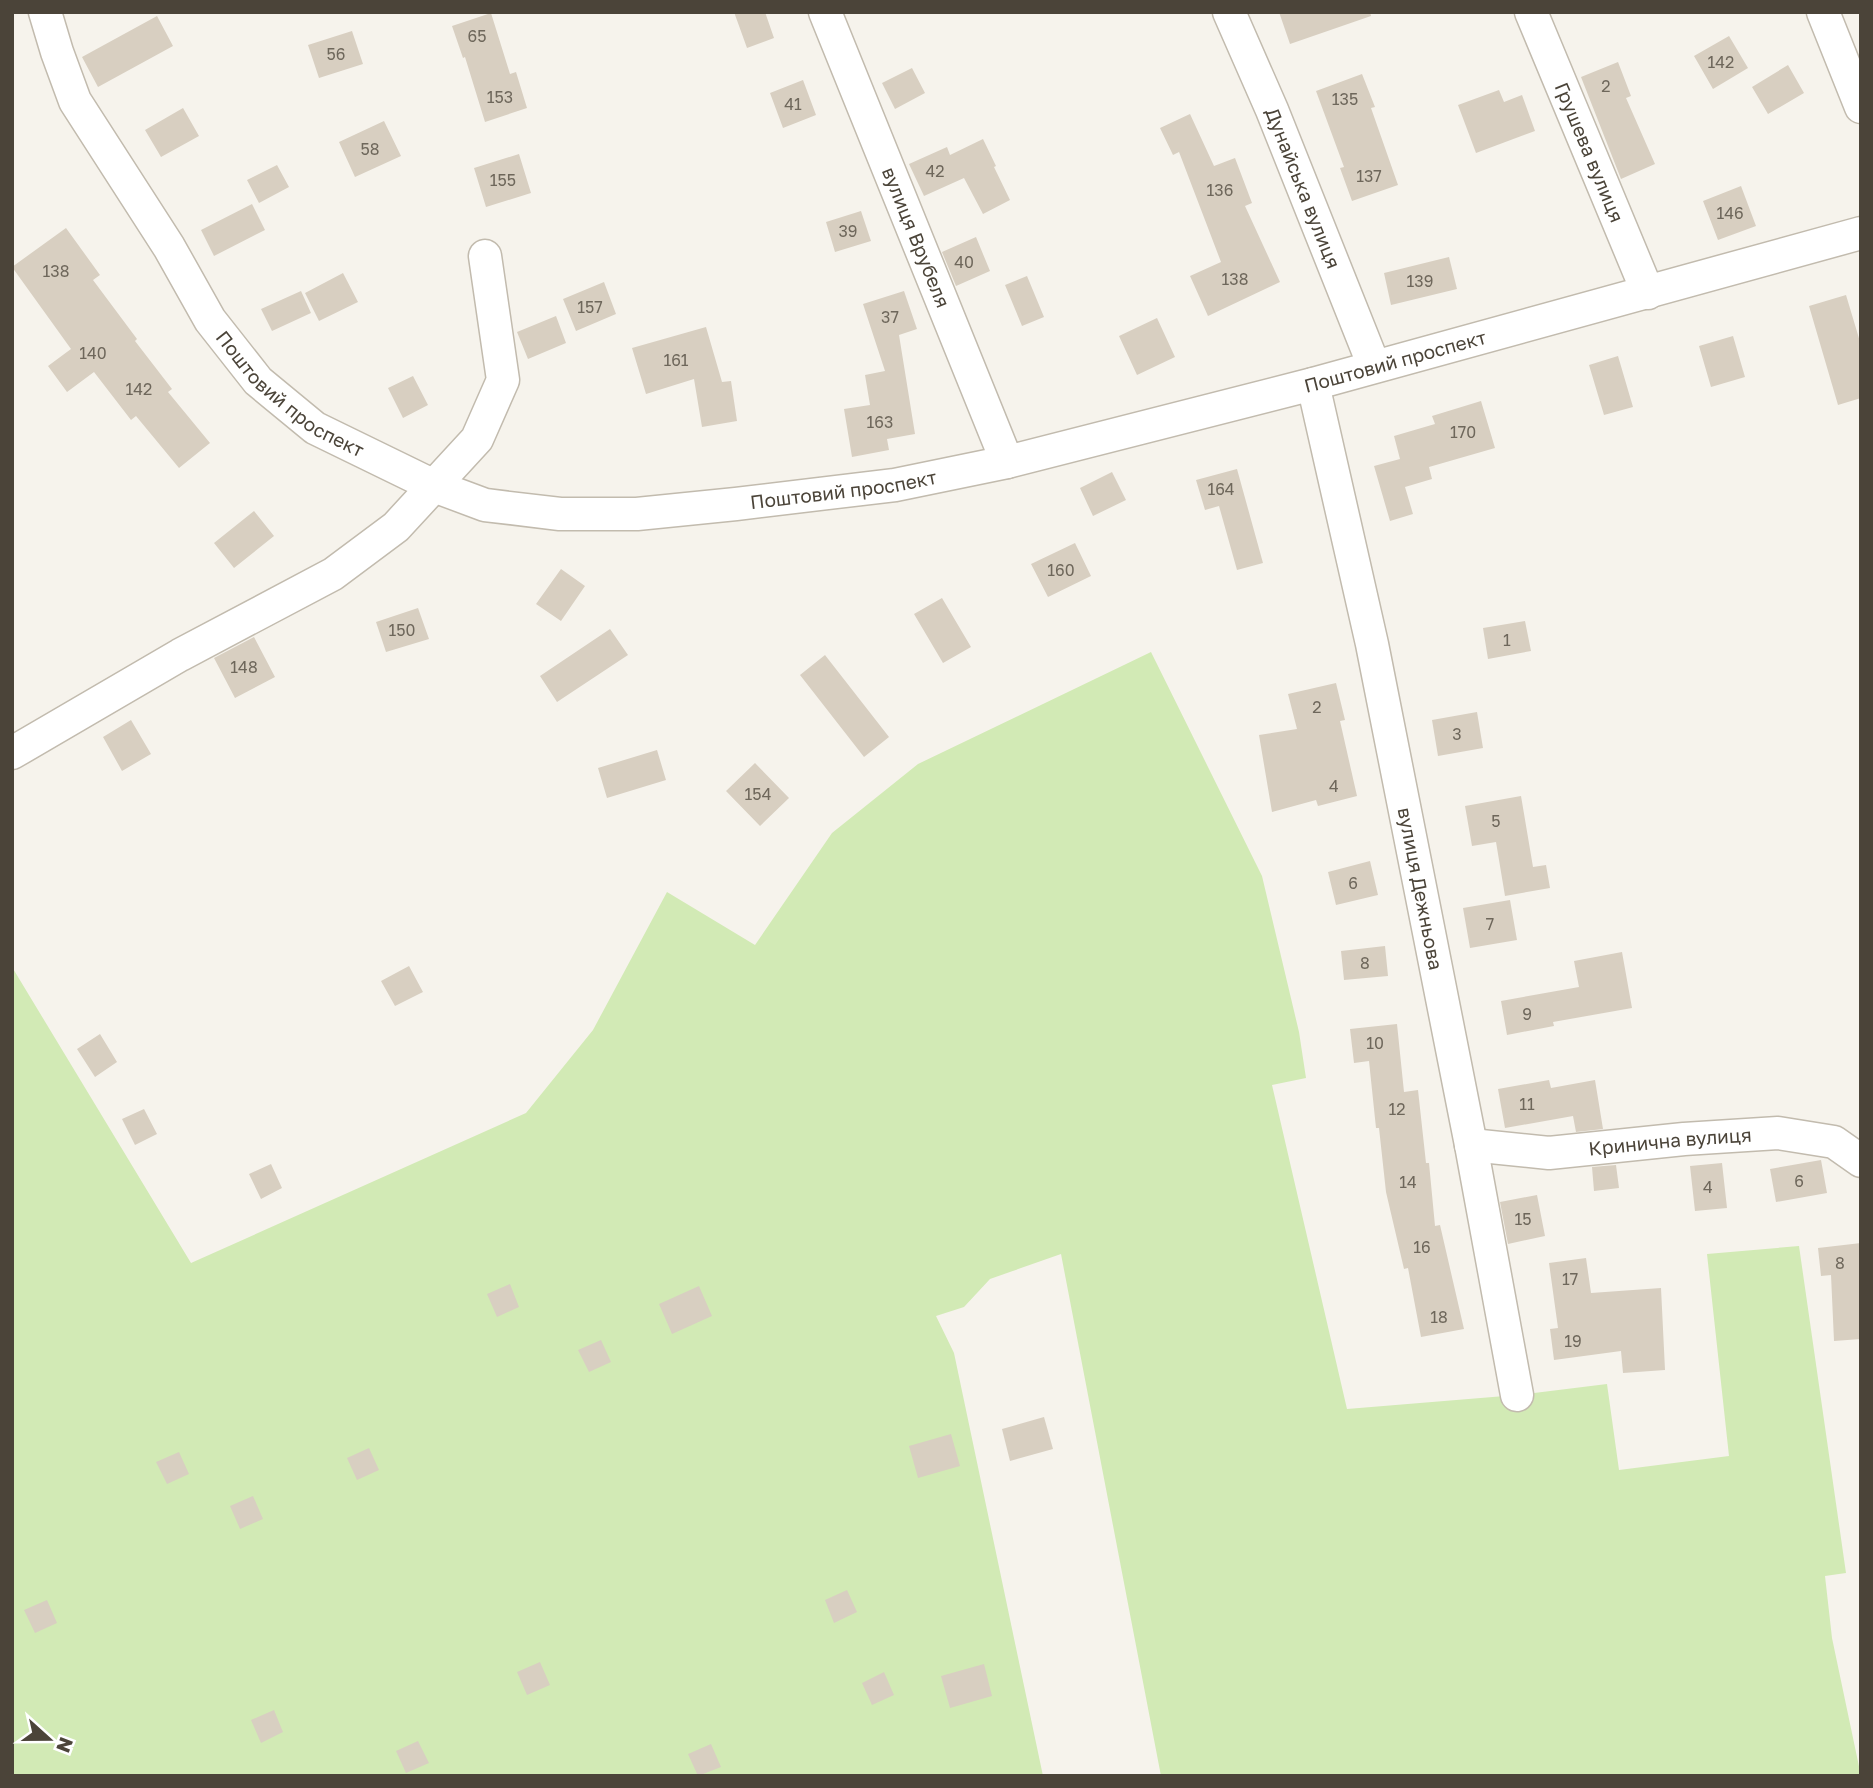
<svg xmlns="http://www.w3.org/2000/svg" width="1873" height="1788" viewBox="0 0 1873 1788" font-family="'Golos Text',sans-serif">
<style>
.green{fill:#d2eab5}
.building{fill:#d8cfc1}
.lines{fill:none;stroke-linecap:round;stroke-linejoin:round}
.minor-casing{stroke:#c2bbae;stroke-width:35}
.minor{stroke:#fff;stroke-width:32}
.labels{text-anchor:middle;stroke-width:6;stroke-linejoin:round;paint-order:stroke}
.number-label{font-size:16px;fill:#6e675b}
.street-label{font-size:19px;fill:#4b4439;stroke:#fff}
</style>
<rect width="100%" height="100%" fill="#f6f3ec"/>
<path class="green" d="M1151 652 1262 876 1299 1032 1306 1078 1272 1085 1347 1409 1517 1395 1607 1384 1619 1470 1729 1456 1707 1254 1799 1246 1846 1573 1825 1576 1832 1638 1861 1776H1161L1061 1254 990 1279 964 1307 936 1316 954 1353 1043 1776H12V967L191 1263 526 1113 593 1030 667 892 755 945 832 833 918 764Z"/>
<path class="building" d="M734 12H765L774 38 747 48Z
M1279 12H1370L1371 16 1290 44Z
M491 13 510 74 516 72 527 108 485 122 465 57 463 58 452 26Z
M157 16 173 46 98 87 82 57Z
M352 31 363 64 319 78 308 45Z
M1729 36 1748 68 1713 89 1694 56Z
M1618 62 1631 96 1626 98 1655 164 1621 179 1581 77Z
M1788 65 1804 93 1768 114 1752 87Z
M912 68 925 93 895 109 882 83Z
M1362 74 1375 107 1371 108 1398 185 1352 201 1340 168 1344 167 1316 91Z
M803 80 816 115 783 128 770 93Z
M1499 90 1504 102 1522 95 1535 131 1476 153 1458 105Z
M183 108 199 136 161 157 145 130Z
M1190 114 1214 166 1235 158 1252 203 1245 206 1280 282 1208 316 1190 276 1221 262 1179 152 1173 155 1160 128Z
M384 121 401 156 355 177 339 142Z
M983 139 996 166 994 167 1010 200 983 214 964 178 924 196 909 164 947 147 950 155Z
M519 154 531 193 486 207 474 168Z
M277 165 289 187 259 203 247 180Z
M1741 186 1756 226 1718 240 1703 201Z
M252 204 265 230 214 256 201 230Z
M861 211 871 241 835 252 826 222Z
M66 228 100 275 93 280 137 339 135 341 172 389 168 392 210 443 179 468 136 416 131 420 94 372 67 392 48 366 71 349 12 267Z
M976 237 990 271 956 286 942 252Z
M1449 257 1457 289 1391 305 1384 273Z
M343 273 358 302 319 321 305 293Z
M1027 276 1044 317 1022 326 1005 285Z
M604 282 616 314 576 331 563 299Z
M301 291 311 313 272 331 261 309Z
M904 291 917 329 899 335 915 434 887 439 889 450 852 457 844 409 870 405 865 375 885 371 863 304Z
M1846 295 1861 345V398L1838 405 1809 306Z
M556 316 566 343 528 359 517 332Z
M1157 318 1175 357 1137 375 1119 336Z
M706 327 722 382 731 381 737 421 702 427 694 379 646 394 632 348Z
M1733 336 1745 377 1711 387 1699 346Z
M1618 356 1633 407 1604 415 1589 365Z
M413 376 428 405 403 418 388 388Z
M1481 401 1495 448 1429 467 1432 479 1405 487 1413 514 1390 521 1374 466 1400 459 1394 436 1435 424 1432 416Z
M1237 469 1263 563 1237 570 1219 506 1205 510 1196 480Z
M1112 472 1126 500 1093 516 1080 488Z
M254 511 274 536 234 568 214 543Z
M1075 543 1091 576 1048 597 1031 564Z
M561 569 585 586 561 621 536 604Z
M942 598 971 647 943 663 914 614Z
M418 608 429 639 386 652 376 622Z
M1525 621 1531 651 1488 659 1483 628Z
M610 629 628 655 557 702 540 676Z
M254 637 275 677 235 698 214 658Z
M825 655 889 737 864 757 800 675Z
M1336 683 1345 720 1340 721 1357 796 1318 806 1316 800 1272 812 1259 735 1297 729 1288 694Z
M1477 712 1483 748 1438 756 1432 720Z
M131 720 151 754 122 771 103 737Z
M657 750 666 780 607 798 598 768Z
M755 763 789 798 760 826 726 791Z
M1521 796 1533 867 1546 865 1550 888 1505 896 1496 842 1472 846 1465 806Z
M1370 861 1378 895 1336 905 1328 872Z
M1510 900 1517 940 1470 948 1463 908Z
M1385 946 1388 976 1344 980 1341 951Z
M1622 952 1632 1008 1553 1022 1554 1026 1507 1035 1501 1001 1579 987 1574 961Z
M409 966 423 992 395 1006 381 981Z
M1397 1024 1404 1092 1418 1090 1426 1163H1429L1435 1226 1440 1225 1464 1329 1421 1337 1408 1268 1404 1269 1386 1192 1379 1128H1376L1369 1061 1354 1063 1350 1029Z
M100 1034 117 1062 95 1077 77 1049Z
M1549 1080 1551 1088 1595 1080 1603 1129 1576 1132 1573 1116 1505 1128 1498 1089Z
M144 1109 157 1134 135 1145 122 1119Z
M1821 1160 1827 1193 1776 1202 1770 1169Z
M1722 1163 1727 1208 1695 1211 1690 1166Z
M271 1164 282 1188 261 1199 249 1174Z
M1616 1165 1619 1188 1594 1191 1592 1167Z
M1537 1195 1545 1236 1508 1244 1500 1202Z
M1861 1243V1339L1834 1341 1831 1275 1821 1276 1818 1248Z
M1586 1258 1591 1293 1661 1288 1665 1370 1623 1373 1621 1351 1554 1360 1550 1329 1558 1328 1549 1263Z
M510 1284 519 1307 497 1317 487 1294Z
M699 1286 712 1316 672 1334 659 1304Z
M601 1340 611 1362 589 1372 578 1350Z
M1044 1417 1053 1449 1010 1461 1002 1429Z
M951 1434 960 1466 918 1478 909 1446Z
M369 1448 379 1470 357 1480 347 1458Z
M179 1452 189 1474 167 1484 156 1462Z
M253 1496 263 1519 240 1529 230 1506Z
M847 1590 857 1612 834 1623 825 1600Z
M47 1600 57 1623 35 1633 24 1610Z
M540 1662 550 1685 527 1695 517 1672Z
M984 1664 992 1696 950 1708 941 1676Z
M884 1672 894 1695 872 1705 862 1683Z
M274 1710 283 1732 261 1743 251 1720Z
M418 1741 429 1763 406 1773 396 1751Z
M711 1744 721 1767 698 1776 688 1754Z"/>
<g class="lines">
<defs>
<g id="minor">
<path id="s1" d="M45 12 57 52 75 101 169 247 210 320 258 381 315 428 434 486 485 505 560 514H637L736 504 895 485 1007 462 1313 384 1861 233"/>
<path id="s2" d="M825 12 1007 462"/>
<path id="s3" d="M1229 12 1272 110 1374 366"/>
<path id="s4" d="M1531 12 1648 293"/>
<path d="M1823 12 1861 107"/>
<path id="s5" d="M1313 384 1372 644 1471 1145 1517 1395"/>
<path d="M12 753 180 655 333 574 396 527 477 439 503 380 485 256"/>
<path id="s6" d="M1471 1145 1549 1153 1684 1139 1778 1133 1834 1142 1861 1161"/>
</g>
</defs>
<use href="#minor" class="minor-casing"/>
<use href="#minor" class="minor"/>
</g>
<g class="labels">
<g class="number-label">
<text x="477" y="42">65</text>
<text x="336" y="60">56</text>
<text x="1721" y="68">142</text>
<text x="1606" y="92">2</text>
<text x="500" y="103">153</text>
<text x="1345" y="105">135</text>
<text x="793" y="110">41</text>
<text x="370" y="155">58</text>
<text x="935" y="177">42</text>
<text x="1369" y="182">137</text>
<text x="503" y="186">155</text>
<text x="1220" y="196">136</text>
<text x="1730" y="219">146</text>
<text x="848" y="237">39</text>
<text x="964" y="268">40</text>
<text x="56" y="277">138</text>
<text x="1235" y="285">138</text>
<text x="1420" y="287">139</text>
<text x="590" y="313">157</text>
<text x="890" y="323">37</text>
<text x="93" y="359">140</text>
<text x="676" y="366">161</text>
<text x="139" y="395">142</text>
<text x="880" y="428">163</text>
<text x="1463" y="438">170</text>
<text x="1221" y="495">164</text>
<text x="1061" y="576">160</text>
<text x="402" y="636">150</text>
<text x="1507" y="646">1</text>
<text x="244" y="673">148</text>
<text x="1317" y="713">2</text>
<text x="1457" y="740">3</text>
<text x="1334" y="792">4</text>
<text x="758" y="800">154</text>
<text x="1496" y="827">5</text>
<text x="1353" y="889">6</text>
<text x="1490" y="930">7</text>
<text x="1365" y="969">8</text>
<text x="1527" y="1020">9</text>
<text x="1375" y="1049">10</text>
<text x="1527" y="1110">11</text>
<text x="1397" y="1115">12</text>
<text x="1799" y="1187">6</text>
<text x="1408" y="1188">14</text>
<text x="1708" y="1193">4</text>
<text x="1523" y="1225">15</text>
<text x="1422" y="1253">16</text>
<text x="1840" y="1269">8</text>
<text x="1570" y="1285">17</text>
<text x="1439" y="1323">18</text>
<text x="1573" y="1347">19</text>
</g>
<g class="street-label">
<text dy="7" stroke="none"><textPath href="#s4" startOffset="152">Грушева вулиця</textPath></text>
<text dy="7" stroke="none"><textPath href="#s3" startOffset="191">Дунайська вулиця</textPath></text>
<text dy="7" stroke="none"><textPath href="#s2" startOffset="243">вулиця Врубеля</textPath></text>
<text dy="7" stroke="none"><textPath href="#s1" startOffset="1617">Поштовий проспект</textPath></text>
<text dy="7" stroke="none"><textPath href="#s1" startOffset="462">Поштовий проспект</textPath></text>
<text dy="7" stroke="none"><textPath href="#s1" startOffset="1050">Поштовий проспект</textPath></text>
<text dy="7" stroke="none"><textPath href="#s5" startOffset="516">вулиця Дежньова</textPath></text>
<text dy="7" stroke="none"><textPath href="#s6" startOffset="200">Кринична вулиця</textPath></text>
</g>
</g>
<rect width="1873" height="1788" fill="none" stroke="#4b4439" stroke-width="28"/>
<g transform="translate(49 1739) rotate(111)" stroke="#ffffff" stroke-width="5" paint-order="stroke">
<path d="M0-5L12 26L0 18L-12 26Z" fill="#4b4439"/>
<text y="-10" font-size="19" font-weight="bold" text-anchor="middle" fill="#4b4439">N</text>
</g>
</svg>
